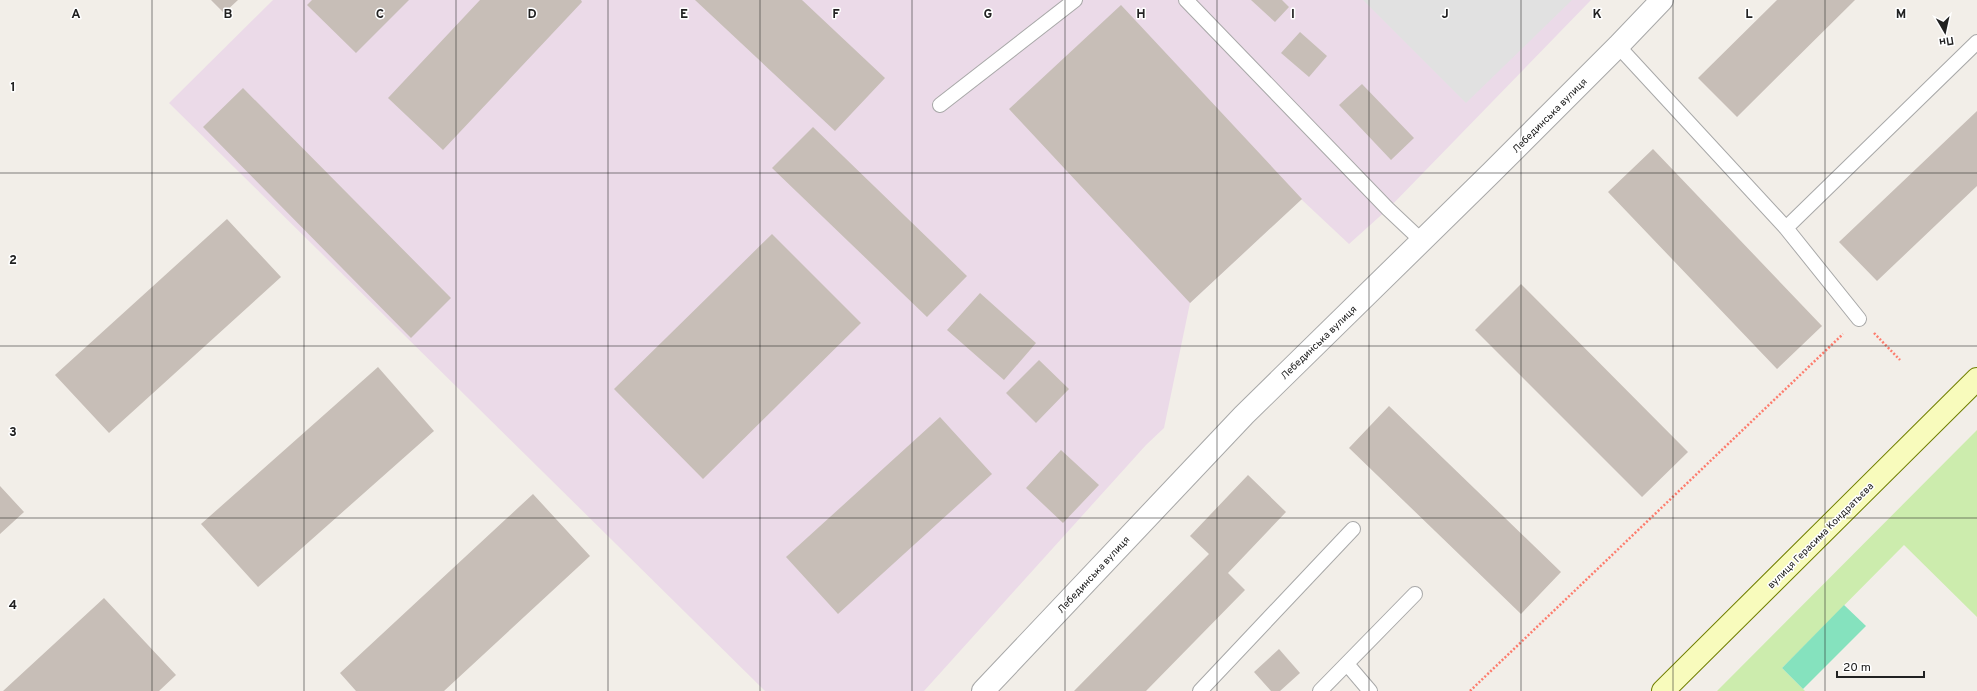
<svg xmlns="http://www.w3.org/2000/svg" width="1977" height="691" viewBox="0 0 1977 691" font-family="Overpass,sans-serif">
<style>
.industrial{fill:#ebdae8}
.grass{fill:#ccecad}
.pitch{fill:#85e2be}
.parking{fill:#e1e1e1}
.building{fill:#c7beb7}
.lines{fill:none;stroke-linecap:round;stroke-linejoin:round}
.lane-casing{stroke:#a8a8a8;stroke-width:16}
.street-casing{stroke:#a8a8a8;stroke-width:24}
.secondary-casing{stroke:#717f02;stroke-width:24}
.path{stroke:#fd7c6d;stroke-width:2.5;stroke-dasharray:2 2;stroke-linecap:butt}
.lane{stroke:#fff;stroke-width:14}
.street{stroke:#fff;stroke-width:22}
.secondary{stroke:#f8fbbc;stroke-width:22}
.grid{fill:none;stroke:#212121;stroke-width:1;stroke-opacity:0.55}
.labels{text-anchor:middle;stroke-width:3;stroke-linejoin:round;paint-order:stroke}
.street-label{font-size:10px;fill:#212121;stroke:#fff}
.grid-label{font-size:13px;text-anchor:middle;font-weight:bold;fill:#212121;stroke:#fff;stroke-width:3;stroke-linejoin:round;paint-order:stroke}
</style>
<rect width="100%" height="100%" fill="#f2eee8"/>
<path class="industrial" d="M273 0H1591L1388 209 1349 244 1301 199 1190 303 1164 428 1146 445 924 691H765L169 103Z"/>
<path class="grass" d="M1977 430V617L1904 545 1782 668 1805 691H1717Z"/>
<path class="pitch" d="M1844 605 1866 626 1803 689 1782 668Z"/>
<path class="parking" d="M1363 0H1572L1466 103Z"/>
<path class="building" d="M211 0H238L224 13Z
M312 0H409L356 53 307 5Z
M480 0H581L582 2 443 150 388 98Z
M695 0H802L885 78 835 131Z
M1251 0H1282L1289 7 1275 22Z
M1777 0H1855L1737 117 1698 78Z
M1121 5 1302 199 1190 303 1009 109Z
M1300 32 1327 56 1309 77 1281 53Z
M1362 84 1414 138 1391 160 1339 105Z
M243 88 451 298 411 338 203 127Z
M1977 111V186L1877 281 1839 242Z
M813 127 967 276 927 317 772 168Z
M1653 149 1822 326 1777 369 1608 192Z
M227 219 281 277 109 433 55 375Z
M772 234 861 323 703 479 614 389Z
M1521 284 1688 452 1642 497 1475 330Z
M980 293 1036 343 1004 380 947 330Z
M1039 360 1069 389 1036 423 1006 393Z
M378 367 434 431 258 587 201 524Z
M1389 406 1561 572 1521 614 1349 448Z
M940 417 992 474 838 614 786 557Z
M1061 450 1099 485 1063 523 1026 488Z
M1248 475 1286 512 1228 573 1245 590 1146 691H1074L1209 554 1190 536Z
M0 486 24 512 0 534Z
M533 494 590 556 444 691H356L340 673Z
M104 598 176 675 159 691H3Z
M1279 649 1300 673 1280 691H1271L1254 672Z"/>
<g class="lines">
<defs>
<path id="lane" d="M1186 0 1388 209 1422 241
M1618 46 1786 228 1977 42
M940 105 1075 0
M1786 228 1859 319
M1347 664 1370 691
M1200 691 1353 529
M1320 691 1415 594"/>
<path id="street" d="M983 691 1244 415 1492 172 1618 46 1662 0"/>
<path id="secondary" d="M1663 691 1977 379"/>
</defs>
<use href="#lane" class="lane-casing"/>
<use href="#street" class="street-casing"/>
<use href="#secondary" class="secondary-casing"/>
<path class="path" d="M1874 333 1900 360
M1470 691 1843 334"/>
<use href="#lane" class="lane"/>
<use href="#street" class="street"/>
<use href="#secondary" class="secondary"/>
</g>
<path class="grid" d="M152 0V691M304 0V691M456 0V691M608 0V691M760 0V691M912 0V691M1065 0V691M1217 0V691M1369 0V691M1521 0V691M1673 0V691M1825 0V691M0 173H1977M0 346H1977M0 518H1977"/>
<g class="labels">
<g class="street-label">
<text transform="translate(1549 115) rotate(-45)" y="4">Лебединська вулиця</text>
<text transform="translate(1318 342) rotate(-44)" y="4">Лебединська вулиця</text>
<text transform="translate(1820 535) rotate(-45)" y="4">вулиця Герасима Кондратьєва</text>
<text transform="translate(1093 574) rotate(-47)" y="4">Лебединська вулиця</text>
</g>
</g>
<g class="grid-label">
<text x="76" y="18">A</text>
<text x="228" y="18">B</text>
<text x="380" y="18">C</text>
<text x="532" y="18">D</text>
<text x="684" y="18">E</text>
<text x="836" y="18">F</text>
<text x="988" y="18">G</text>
<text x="1141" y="18">H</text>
<text x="1293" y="18">I</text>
<text x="1445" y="18">J</text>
<text x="1597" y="18">K</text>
<text x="1749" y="18">L</text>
<text x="1901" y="18">M</text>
<text x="13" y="91">1</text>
<text x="13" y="264">2</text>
<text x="13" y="436">3</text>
<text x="13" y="609">4</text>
</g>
<g transform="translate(1945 32) rotate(171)" stroke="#ffffff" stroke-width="3" paint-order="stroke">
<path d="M0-3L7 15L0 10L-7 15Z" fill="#212121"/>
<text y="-6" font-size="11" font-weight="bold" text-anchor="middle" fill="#212121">Пн</text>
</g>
<path d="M1837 671v6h87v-6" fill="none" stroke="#212121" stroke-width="2"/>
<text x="1843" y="671" font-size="12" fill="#212121" stroke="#ffffff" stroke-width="3" paint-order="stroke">20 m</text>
</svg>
